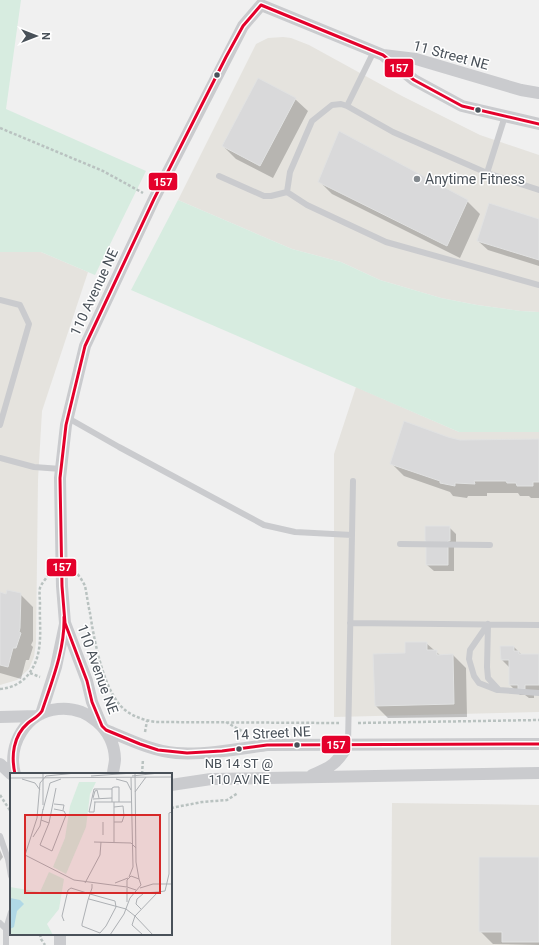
<svg xmlns="http://www.w3.org/2000/svg" width="539" height="945" viewBox="0 0 539 945" font-family="Roboto,sans-serif">
<style>
.commercial{fill:#e5e3de}
.green{fill:#d7ece0}
.shadow{fill:#0003}
.building{fill:#d9d9da;stroke:#e1e2e2}
.lines{fill:none;stroke-linecap:round;stroke-linejoin:round}
.path{stroke:#b9c2c0;stroke-width:2.5;stroke-dasharray:3 2;stroke-linecap:butt}
.lane{stroke:#cacbce;stroke-width:6}
.street{stroke:#cacbce;stroke-width:12}
.bus-1-casing{stroke:#fff;stroke-width:6}
.bus-1{stroke:#e4002b;stroke-width:3}
.bus-dot{fill:#495159;stroke:#fff;stroke-width:1.5}
.poi-dot{fill:#83898e;stroke:#fff;stroke-width:1.5}
.labels{text-anchor:middle;stroke-width:3;stroke-linejoin:round;paint-order:stroke}
.bus-label{font-size:13px;fill:#495159;stroke:#fff}
.street-label{font-size:14px;fill:#495159;stroke:#fff}
.poi-label{font-size:14px;fill:#495159;stroke:#fff;text-anchor:start}
.inset-road{fill:none;stroke:#adb0b4;stroke-width:1}
.view{fill:#d62828;fill-opacity:0.15;stroke:#d62828;stroke-width:2}
.inset-edge{fill:none;stroke:#495159;stroke-width:2}
.line-badge{stroke:#fff;stroke-width:1.5}
.badge-label{font-size:11px;text-anchor:middle;font-weight:bold;fill:#fff}
</style>
<rect width="100%" height="100%" fill="#f0f0f0"/>
<path class="commercial" d="M283 37 291 38 309 45 402 96 480 135 539 155V312L521 311 477 305 441 298 380 280 341 262 292 249 178 200 256 44 268 38Z
M0 252H41L88 272 42 411 38 480 36 643 34 657 29 669 17 680 0 685Z
M356 387 459 432H539V712L334 717V454Z
M392 803 539 805V945H391Z"/>
<path class="green" d="M0 0H21L6 109 146 171 95 275 41 252H0Z
M178 200 292 249 341 262 380 280 441 298 477 305 521 311 539 312V432H459L131 290Z"/>
<path class="shadow" d="M295 99 308 111 273 178 236 159 223 146Z
M319 181 467 201 480 214 460 258 332 194Z
M539 220V266L488 250 478 241Z
M447 438 460 441 539 440V498H531L529 496H520L518 493H487V496H468L467 498 453 496 450 492 404 476 391 463Z
M449 527 456 534V547H454V571H434L427 565Z
M0 594 6 595 20 594 33 607V641L31 645 33 647 29 660H26L21 679 0 673Z
M426 643 441 656 453 655 466 668 467 717 388 718 376 706 406 654Z
M514 647 522 655H539V695H534V698H529L525 695H520L510 685V668L502 660Z
M0 850 3 857 0 861Z
M539 858V945L493 944 480 931Z"/>
<path class="building" d="M258 78 296 98 260 166 222 146Z
M339 131 468 200 447 246 318 182Z
M489 203 539 219V260L477 241Z
M404 421 448 437 460 440 539 439V482H533V486H517L516 483H507L506 481H474L475 484 455 483V486L440 483V481L390 464Z
M425 526H450V541H448V565H426V541H425Z
M7 590 21 593 20 628 19 632 21 633 16 648H13L8 667 0 665V592L6 594Z
M405 642H427V650H437V655L453 654 454 704 375 706 373 654 405 653Z
M500 646H514V651H519V654H539V685H525V689H518V685H509V660H501Z
M479 857H539V942H502V932H479Z"/>
<g class="lines">
<path class="path" d="M0 128 103 171 143 193
M75 570C78 575 83 581 85 586 87 595 88 605 90 613 94 639 102 683 119 704 128 715 142 720 156 722L339 723
M30 673 40 677
M0 689C11 688 20 684 27 676 45 655 39 629 40 604 40 599 39 593 40 588 41 584 46 579 48 575
M226 722 247 734
M358 723 539 720
M145 732 147 721
M142 774 143 759
M0 795 11 812
M171 808 202 802 227 800 238 793
M40 934 41 939 45 945"/>
<path class="lane" d="M347 106 374 51
M505 116 487 173 539 190
M487 173 393 132 347 106 341 104 332 105 312 121 290 172 287 192 307 205 386 242 539 285
M219 176 264 196H271L287 192
M0 300 20 305 29 324 0 425
M68 418 119 447 264 525 295 532 352 535
M0 458 34 467 61 469
M400 544 490 545
M350 623 539 625
M488 624 487 667 488 678 499 690 539 693
M488 624 470 650 469 659 474 676 479 683 497 690
M348 745 353 481
M0 836 8 859 11 876
M0 923 6 929V945
M6 929 11 912"/>
<path class="street" d="M383 55 416 59 521 90 539 93
M41 714 56 667 65 624
M0 717 37 716
M102 726 92 702 87 681 65 623 62 586 60 478 66 425 85 346 154 199 243 26 261 5 383 55 414 80 462 106 539 124
M106 730C128 739 152 751 176 753 204 755 239 749 267 745L539 744
M0 764 11 774
M15 774C7 745 26 712 58 709 87 706 114 729 115 759 115 764 113 769 113 774
M312 775C332 767 337 763 348 745
M171 785 211 779 539 773
M60 934V945"/>
<defs>
<path id="bus-1" d="M261 5 243 26 226 57 154 199 85 346 66 425 60 478 62 586 65 623 87 681 92 702 102 726 106 730 140 744 158 750 187 753 222 751 267 745 539 744
M261 5 383 55 414 80 462 106 539 124
M15 774C11 756 13 736 28 723 33 719 38 717 42 711 52 681 65 649 64 617"/>
</defs>
<use href="#bus-1" class="bus-1-casing"/>
<use href="#bus-1" class="bus-1"/>
</g>
<g class="bus-dot">
<circle cx="217" cy="75" r="3.5"/>
<circle cx="478" cy="110" r="3.5"/>
<circle cx="297" cy="745" r="3.5"/>
<circle cx="239" cy="749" r="3.5"/>
</g>
<circle class="poi-dot" cx="417" cy="179" r="4"/>
<g class="labels">
<g class="bus-label">
<text x="239" y="768">NB 14 ST @<tspan x="239" dy="16">110 AV NE</tspan></text>
</g>
<g class="street-label">
<text transform="translate(451 55) rotate(15)" y="5">11 Street NE</text>
<text transform="translate(94 292) rotate(-65)" y="5">110 Avenue NE</text>
<text transform="translate(98 669) rotate(70)" y="5">110 Avenue NE</text>
<text transform="translate(272 733) rotate(-3)" y="5">14 Street NE</text>
</g>
<g class="poi-label">
<text x="425" y="184">Anytime Fitness</text>
</g>
</g>
<g transform="translate(10 773)">
<rect width="162" height="162" fill="#f0f0f0"/>
<path d="M69 9H86L80 21 76 54 56 101 43 94 55 65 60 33ZM39 99 54 106 49 136 37 151 43 162H0V114L30 119Z" fill="#d7ece0"/>
<path d="M0 125 10 127 14 131 7 138 4 154 0 156Z" fill="#b0d8e6"/>
<path class="inset-road" d="M33 0V32M125 0 126 89 129 106M81 3 123 0M122 3 149 0M0 5 162 4M12 6 25 10 30 17M106 6 117 9 121 17M30 10 27 45 15 82 64 107 117 114M30 10 36 3 66 0M125 19 136 4M83 25 85 18 87 17 89 25M83 26 102 25M84 29H121M85 29 84 39H79L84 16H102M102 29V15L104 14H109V29M44 31 54 32 53 37M33 37 40 10 51 6M31 47 39 50 46 15M104 49H112L114 43 113 33 104 34M39 50 30 72 42 78 56 42 54 38 44 36M93 62V49M23 64 30 53 33 36M84 69 121 70 126 75M104 69V29M119 104 123 94 121 4M75 110 90 82 91 69M105 110 118 105M117 115V129M130 115 143 111H162M79 126 116 136 125 143 148 119 155 118 159 101V40L162 39M131 136 126 131 127 126 134 120 148 119M54 148 52 143 58 117 61 115 80 121 105 128 106 134 96 153 90 160 72 153V151L78 127 82 115V111M100 162 114 141 120 125 131 112 129 106 121 103 117 107V114L126 117M133 162 122 152 125 143 143 162"/>
<path class="view" d="M15 42H150V120H15Z"/>
<rect width="162" height="162" class="inset-edge"/>
</g>
<g class="line-badge">
<rect x="384" y="58" width="30" height="20" rx="4" fill="#e4002b"/>
<rect x="148" y="172" width="30" height="19" rx="4" fill="#e4002b"/>
<rect x="46" y="558" width="31" height="19" rx="4" fill="#e4002b"/>
<rect x="321" y="735" width="30" height="19" rx="4" fill="#e4002b"/>
</g>
<g class="badge-label">
<text x="399" y="72">157</text>
<text x="163" y="186">157</text>
<text x="62" y="571">157</text>
<text x="336" y="749">157</text>
</g>
<g transform="translate(36 36) rotate(90)" stroke="#ffffff" stroke-width="3" paint-order="stroke">
<path d="M0-3L7 15L0 10L-7 15Z" fill="#495159"/>
<text y="-6" font-size="11" font-weight="bold" text-anchor="middle" fill="#495159">N</text>
</g>
</svg>
